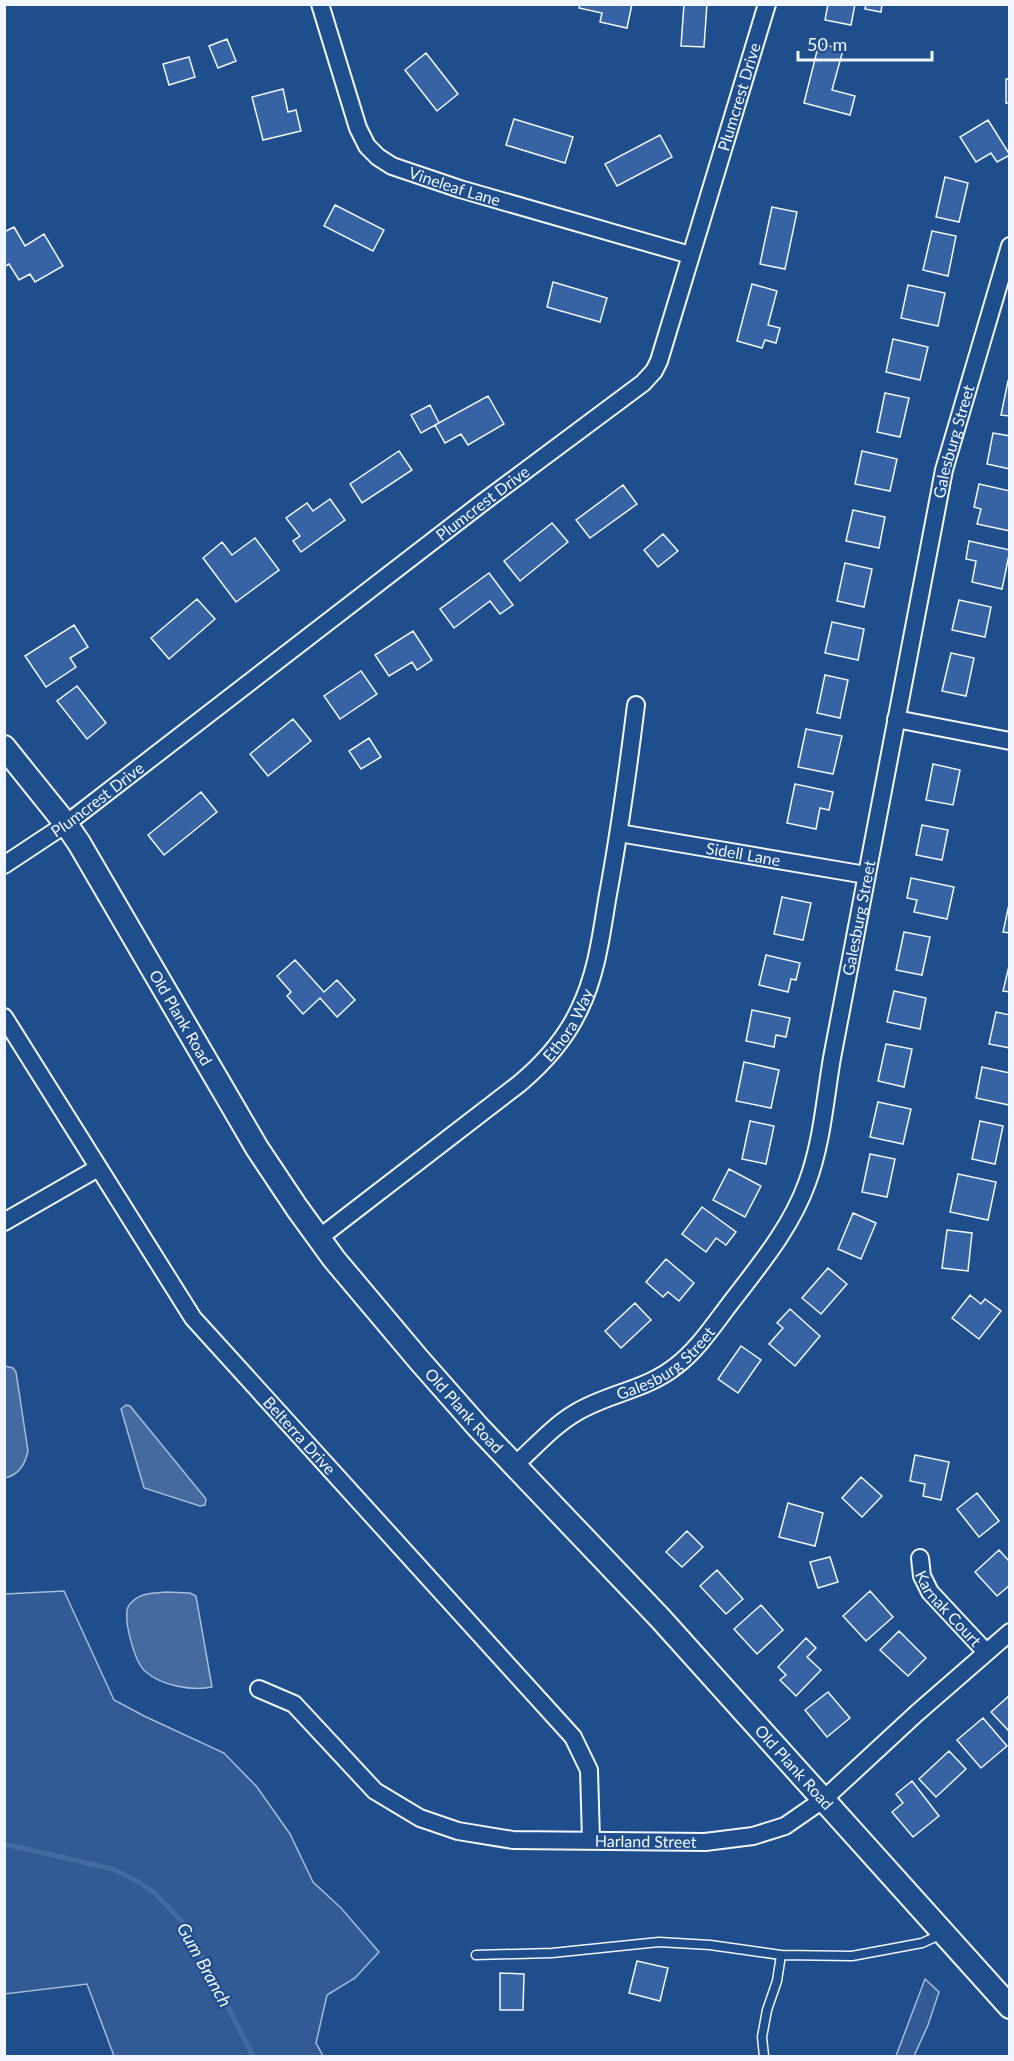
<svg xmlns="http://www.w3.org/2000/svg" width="1014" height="2061" viewBox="0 0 1014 2061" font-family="Lato,sans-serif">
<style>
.built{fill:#305b95;stroke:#a8bbd7;stroke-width:1.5}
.water{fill:#446ba0;stroke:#a8bbd7;stroke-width:1.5}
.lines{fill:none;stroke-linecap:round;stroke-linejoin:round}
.stream{stroke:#446ba0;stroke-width:5}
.building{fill:#3563a3;stroke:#f2f6ff;stroke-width:1.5}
.lane-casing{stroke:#f2f6ff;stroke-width:11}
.street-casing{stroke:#f2f6ff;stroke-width:20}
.secondary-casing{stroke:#f2f6ff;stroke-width:26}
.lane{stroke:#1f4e8c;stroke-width:8}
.street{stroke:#1f4e8c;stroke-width:16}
.secondary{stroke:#1f4e8c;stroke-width:22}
.labels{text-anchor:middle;stroke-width:4.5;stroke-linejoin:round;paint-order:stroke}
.street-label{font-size:16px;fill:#f2f6ff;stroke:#1f4e8c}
.water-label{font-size:18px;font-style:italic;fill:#f2f6ff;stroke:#1f4e8c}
</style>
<rect width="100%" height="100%" fill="#1f4e8c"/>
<path class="built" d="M64 1591 114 1700 144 1716 224 1753 257 1787 290 1834 313 1882 341 1908 379 1952 355 1978 327 1995 316 2043 323 2056H114L87 1984 5 1994V1594Z
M925 1979 939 1992 928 2025 914 2056H896Z"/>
<path class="water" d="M5 1366 13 1368 16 1372 28 1451C25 1465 19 1475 5 1478Z
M126 1405 130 1406 206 1499 205 1505 200 1506 144 1488 121 1409Z
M165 1592 190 1593 196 1596 212 1687C192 1691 162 1686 146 1672 135 1664 123 1620 128 1607 129 1604 132 1602 134 1600 142 1593 155 1593 165 1592Z"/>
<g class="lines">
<path class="stream" d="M4 1844 113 1869 137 1881 155 1893 182 1922 204 1961 253 2056"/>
</g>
<path class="building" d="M580 4H632L627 28 600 22 602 13 579 8Z
M684 4H707L704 47 681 46Z
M828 4H855L851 25 825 20Z
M866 4H882L881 12 865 9Z
M227 39 236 61 218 68 209 46Z
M819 43 843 50 832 90 855 96 850 115 804 103Z
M426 53 458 94 437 111 405 70Z
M189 57 195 77 169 85 163 64Z
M1006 79H1010V103H1006Z
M283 89 288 112 296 110 301 131 263 140 252 97Z
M514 119 573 137 565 163 506 145Z
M988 120 1010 155 997 162 991 153 976 162 960 137Z
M660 135 672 157 617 186 605 164Z
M945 177 968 183 959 222 936 217Z
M335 205 384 230 373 251 324 226Z
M772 207 797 212 785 269 760 264Z
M14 227 25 246 44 234 63 266 35 282 30 274 19 280 9 264 4 267V232Z
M932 231 956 236 948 276 923 270Z
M553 282 607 298 600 322 547 307Z
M752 284 777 291 768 325 780 328 776 343 765 340 762 348 737 341Z
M908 285 945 293 938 326 901 318Z
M893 339 928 347 920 380 886 372Z
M1008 381H1010V416L1001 415Z
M885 393 909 398 900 437 877 432Z
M488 396 504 424 468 445 461 434 445 443 435 425Z
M430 405 439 423 421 433 411 415Z
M993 433 1010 436V469L987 464Z
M399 451 412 470 362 503 350 484Z
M862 451 897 459 890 491 855 484Z
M979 484 1010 491V531L977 524 981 509 974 507Z
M623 485 637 504 590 538 576 520Z
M330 499 345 520 301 552 293 541 300 536 286 518 307 503 313 511Z
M853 510 885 517 879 548 846 541Z
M552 523 568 542 520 581 504 561Z
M663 534 678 551 658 567 644 550Z
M255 538 279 570 236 602 203 558 222 542 232 555Z
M969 541 1010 550 1002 589 972 582 976 561 966 559Z
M845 563 872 569 864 607 837 601Z
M489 573 513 605 500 614 490 601 454 628 440 609Z
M197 599 215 619 169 659 151 638Z
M959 600 991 607 985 637 952 630Z
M832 622 864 629 858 660 825 653Z
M74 625 88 647 70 658 76 667 46 687 25 656Z
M413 631 432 660 417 670 412 662 389 676 375 655Z
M951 653 974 658 966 696 942 691Z
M361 671 377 694 340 719 324 696Z
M825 675 848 680 840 718 817 713Z
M77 686 106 723 87 739 57 701Z
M293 719 311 741 268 776 250 754Z
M806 729 842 736 833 774 798 767Z
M369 738 381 757 361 769 349 751Z
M933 764 960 770 953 805 926 800Z
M795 784 833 792 829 810 820 808 816 829 787 823Z
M201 792 217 812 164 855 148 835Z
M922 825 948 830 942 860 916 855Z
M911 878 954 887 947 919 914 912 917 900 907 898Z
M782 897 811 903 803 940 774 934Z
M1010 900V933L1003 932Z
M904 932 930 937 922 975 896 970Z
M766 955 800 963 796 980 791 979 788 992 759 985Z
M295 960 324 992 337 980 355 1000 337 1017 320 998 303 1014 287 996 291 992 277 976Z
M1010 962V992L1003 991Z
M894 991 926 998 920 1029 887 1022Z
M752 1010 790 1018 786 1037 776 1035 774 1047 746 1041Z
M996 1012 1010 1015V1048L989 1044Z
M886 1044 912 1049 904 1087 878 1081Z
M744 1062 779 1070 771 1108 736 1101Z
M982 1067 1010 1073 1009 1105 976 1098Z
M878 1102 911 1109 903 1144 870 1137Z
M750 1121 774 1126 766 1164 742 1159Z
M980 1121 1003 1126 995 1164 972 1159Z
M870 1154 895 1159 887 1197 862 1192Z
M729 1169 761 1186 745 1217 713 1200Z
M958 1174 996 1182 988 1220 950 1212Z
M702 1207 736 1232 726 1245 716 1238 706 1252 682 1234Z
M853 1213 876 1223 861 1259 838 1249Z
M947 1230 972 1233 968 1271 942 1268Z
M666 1259 694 1283 679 1301 668 1292 663 1297 646 1282Z
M828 1268 847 1284 821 1314 802 1298Z
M970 1295 981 1304 985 1299 1001 1311 979 1339 952 1318Z
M635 1303 651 1320 621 1348 605 1331Z
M790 1309 820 1336 795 1366 769 1344 783 1328 777 1323Z
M741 1346 761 1360 738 1393 718 1379Z
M915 1455 949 1462 941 1500 923 1496 925 1484 910 1481Z
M861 1477 882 1496 862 1517 842 1498Z
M977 1493 999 1521 979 1537 957 1509Z
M788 1503 823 1513 815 1546 779 1537Z
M687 1531 703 1547 682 1567 666 1552Z
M999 1550 1010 1562V1585L997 1596 975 1572Z
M830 1557 838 1582 818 1588 810 1562Z
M717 1570 743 1599 726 1614 700 1586Z
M870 1591 893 1617 866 1641 843 1616Z
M761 1605 783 1630 757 1654 734 1629Z
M899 1631 926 1658 908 1676 880 1650Z
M806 1638 816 1648 807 1657 821 1670 796 1696 780 1680 786 1675 778 1667Z
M828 1692 850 1718 827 1737 805 1710Z
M1010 1695V1729L1008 1730 991 1712Z
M983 1718 1007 1746 981 1768 957 1740Z
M949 1751 966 1769 936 1797 919 1779Z
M912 1781 939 1816 913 1837 892 1812 903 1803 896 1794Z
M637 1961 668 1968 660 2001 629 1993Z
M500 1973 524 1974 523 2010H500Z"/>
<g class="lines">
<defs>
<path id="lane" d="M476 1955 552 1953 659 1942 710 1945 781 1955 852 1956 922 1943 942 1934
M764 2056 762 2037 767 2010 777 1981 781 1955"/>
<g id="street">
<path id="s1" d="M320 4 358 128 367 146 378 157 392 166 460 189 690 255"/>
<path d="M896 719 1010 741"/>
<path id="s2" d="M619 833 866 875"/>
<path id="s3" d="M4 865 66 824 482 503 643 383 654 371 659 361 767 4"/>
<path id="s4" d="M4 1017 193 1318 573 1737 589 1770 591 1840"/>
<path d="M4 1222 98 1168"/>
<path id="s5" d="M319 1238 519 1084C544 1063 565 1040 579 1010 596 976 601 937 607 900 619 835 628 770 636 705"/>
<path id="s6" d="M515 1465C535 1447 554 1425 577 1412 609 1393 646 1390 676 1366 697 1350 713 1326 729 1305 758 1267 791 1228 807 1183 822 1143 825 1099 832 1058L944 470 1010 246"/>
<path id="s7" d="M920 1558 922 1576 930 1592 986 1652"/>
<path id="s8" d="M259 1689 294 1704 375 1791 420 1818 458 1831 513 1840 705 1842 753 1836 785 1826 824 1799 917 1713 1010 1632"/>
</g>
<g id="secondary">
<path id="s9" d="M4 747 66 824 79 843 257 1148 297 1208 334 1259 419 1360 478 1427 660 1618 1010 2007"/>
</g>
</defs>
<use href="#lane" class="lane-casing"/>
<use href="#street" class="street-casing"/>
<use href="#secondary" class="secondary-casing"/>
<use href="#lane" class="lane"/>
<use href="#street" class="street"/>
<use href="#secondary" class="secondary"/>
</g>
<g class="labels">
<g class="street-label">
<text dy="6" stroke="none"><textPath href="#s3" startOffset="1104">Plumcrest Drive</textPath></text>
<text dy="6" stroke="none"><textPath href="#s1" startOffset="248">Vineleaf Lane</textPath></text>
<text dy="6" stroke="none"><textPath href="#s6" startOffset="1174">Galesburg Street</textPath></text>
<text dy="6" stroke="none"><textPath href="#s3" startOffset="600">Plumcrest Drive</textPath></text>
<text dy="6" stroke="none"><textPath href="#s3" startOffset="114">Plumcrest Drive</textPath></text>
<text dy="6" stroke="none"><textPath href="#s2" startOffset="126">Sidell Lane</textPath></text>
<text dy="6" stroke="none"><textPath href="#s6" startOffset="688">Galesburg Street</textPath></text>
<text dy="6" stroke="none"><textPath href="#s9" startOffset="324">Old Plank Road</textPath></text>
<text dy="6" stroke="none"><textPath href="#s5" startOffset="330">Ethora Way</textPath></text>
<text dy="6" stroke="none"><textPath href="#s6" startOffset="184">Galesburg Street</textPath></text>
<text dy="6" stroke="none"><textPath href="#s9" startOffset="810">Old Plank Road</textPath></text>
<text dy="6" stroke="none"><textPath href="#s4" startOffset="514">Belterra Drive</textPath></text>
<text dy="6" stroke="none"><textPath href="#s7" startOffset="60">Karnak Court</textPath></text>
<text dy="6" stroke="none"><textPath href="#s9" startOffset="1296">Old Plank Road</textPath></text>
<text dy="6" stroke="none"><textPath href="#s8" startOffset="438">Harland Street</textPath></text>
</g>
<g class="water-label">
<text transform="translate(204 1965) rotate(61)" y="6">Gum Branch</text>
</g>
</g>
<rect width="1014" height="2061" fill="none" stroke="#f2f6ff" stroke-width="12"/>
<path d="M798 51v9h134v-9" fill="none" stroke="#f2f6ff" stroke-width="3"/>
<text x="807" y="51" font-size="18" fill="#f2f6ff" stroke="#1f4e8c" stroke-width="4.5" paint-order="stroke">50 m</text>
</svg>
